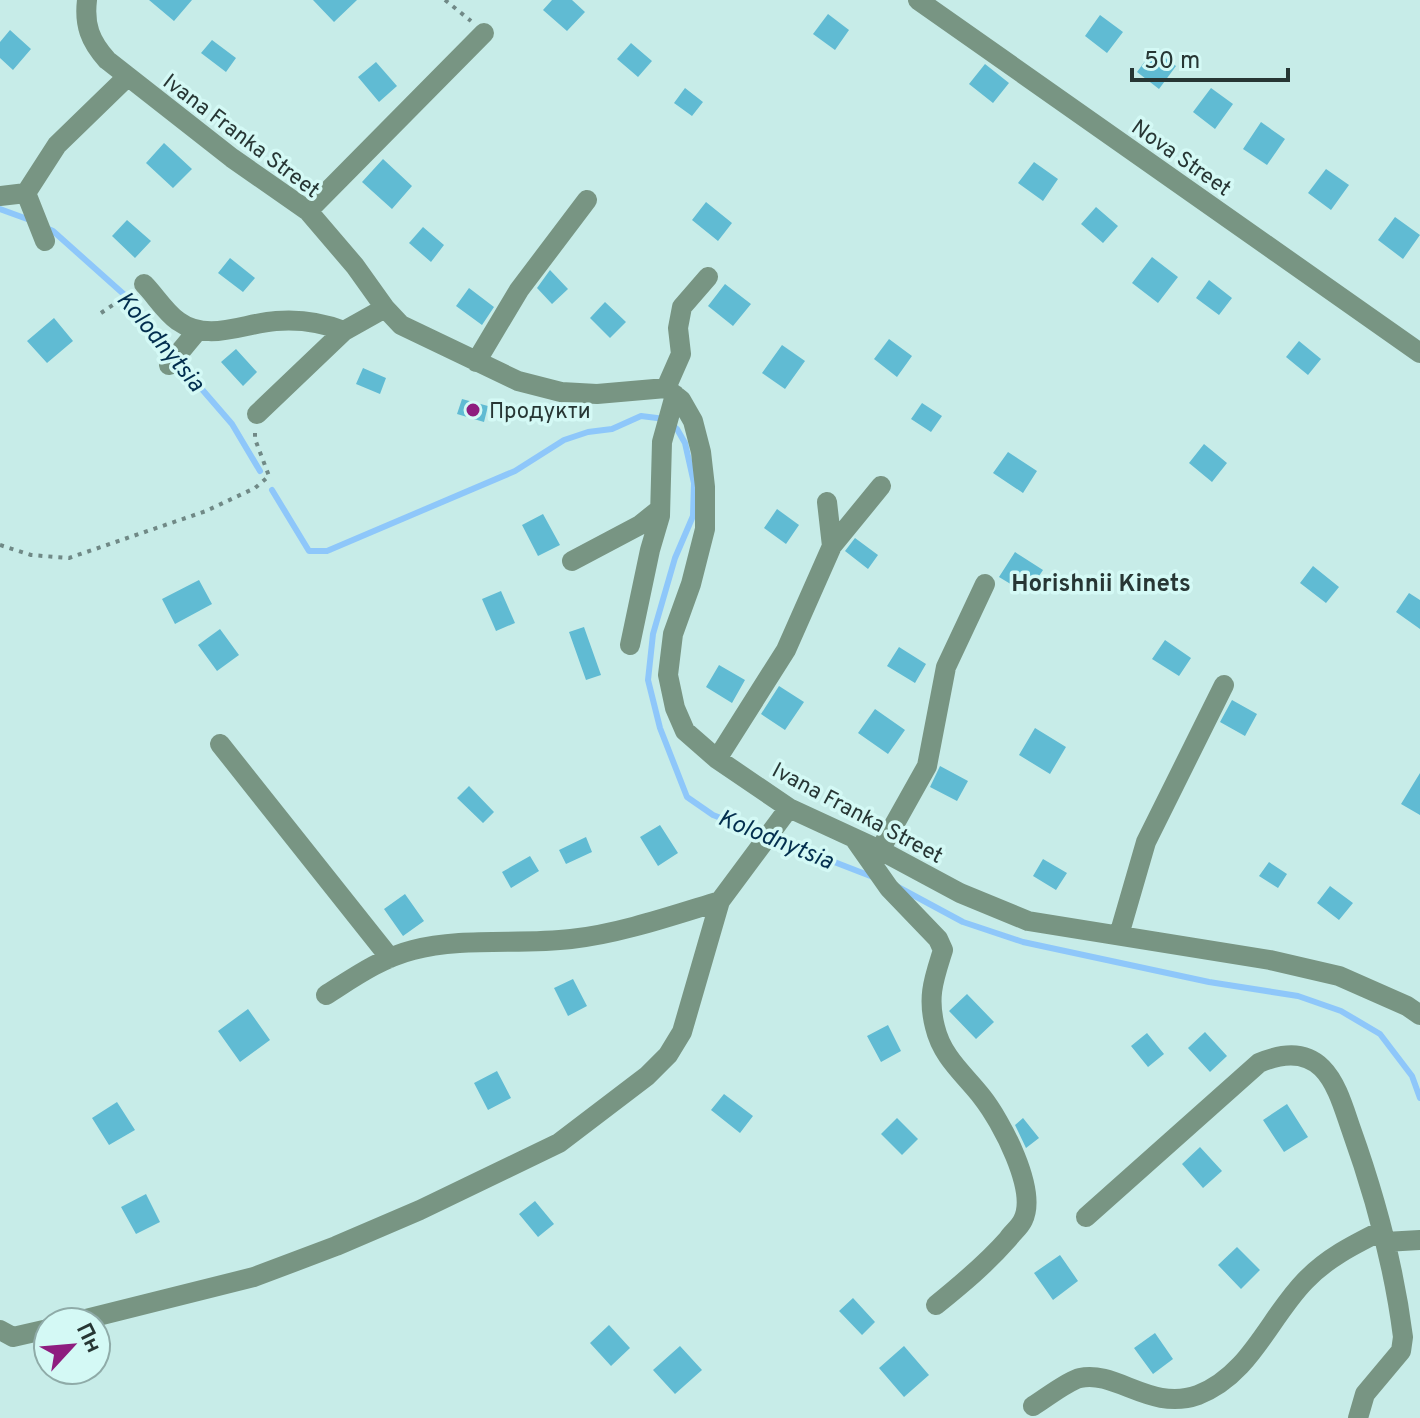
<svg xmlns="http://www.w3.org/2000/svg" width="1420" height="1418" viewBox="0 0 1420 1418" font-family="Overpass,sans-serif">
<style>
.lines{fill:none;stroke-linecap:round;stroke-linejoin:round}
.stream{stroke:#8ec7fa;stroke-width:6}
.building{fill:#60bbd3}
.path{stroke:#708986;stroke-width:4;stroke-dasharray:4 6;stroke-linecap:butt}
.minor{stroke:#789583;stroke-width:20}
.poi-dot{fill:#8e1d7f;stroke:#d4f9f5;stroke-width:3}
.labels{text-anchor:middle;stroke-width:7;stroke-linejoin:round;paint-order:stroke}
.street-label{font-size:22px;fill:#273634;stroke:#d4f9f5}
.poi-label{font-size:22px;fill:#273634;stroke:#d4f9f5;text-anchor:start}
.water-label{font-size:24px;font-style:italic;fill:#022e4e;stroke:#d4f9f5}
.neighbourhood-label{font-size:24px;font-weight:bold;fill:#273634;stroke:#d4f9f5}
</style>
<rect width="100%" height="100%" fill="#c7ece8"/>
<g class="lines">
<path class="stream" d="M0 209 30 220
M44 227 53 231 137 306 163 350 187 372 232 424 260 471
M272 490 309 551H327L515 471 564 440 588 432 612 429 641 416 665 419 677 429 685 443 694 483 693 516 675 558 653 634 648 680 660 728 687 797 713 815 873 877
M898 887 963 922 1023 942 1209 982 1298 996 1341 1011 1380 1034 1412 1076 1420 1098"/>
</g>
<path class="building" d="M149 0H192L174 21Z
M313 0H357L334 22Z
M552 0H572L585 12 567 31 543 10Z
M828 14 849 30 835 50 813 34Z
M1100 15 1123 32 1107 53 1085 36Z
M10 30 31 49 13 70 0 58V42Z
M212 40 236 58 226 72 201 53Z
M631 43 652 61 638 77 617 59Z
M1154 49 1176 66 1159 89 1137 72Z
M376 62 397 86 379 102 358 77Z
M985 64 1009 83 993 103 969 84Z
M685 88 703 102 692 116 674 103Z
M1211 88 1233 104 1215 129 1193 112Z
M1261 122 1285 139 1267 165 1243 149Z
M164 143 192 169 173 188 146 163Z
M383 159 412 186 392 209 362 182Z
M1034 162 1058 179 1043 201 1018 183Z
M1326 169 1349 185 1331 210 1308 193Z
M706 202 732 223 718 241 692 220Z
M1096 207 1118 226 1103 243 1081 224Z
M1395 217 1420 235 1403 259 1378 240Z
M127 220 151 241 135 258 112 236Z
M423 227 444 245 431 262 409 243Z
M1152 257 1178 277 1158 303 1132 283Z
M230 258 255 278 243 292 218 273Z
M550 270 568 289 552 304 537 288Z
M1209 280 1232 298 1219 315 1196 298Z
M725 284 751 304 733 326 708 306Z
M469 288 494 307 482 325 456 306Z
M605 302 626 322 610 338 590 318Z
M54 318 73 341 47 363 27 341Z
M889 339 912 356 897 377 874 359Z
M1299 341 1321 359 1308 375 1286 357Z
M782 345 805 361 785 389 762 373Z
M236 349 257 372 243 386 221 362Z
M363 368 386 378 380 394 356 384Z
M462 399 488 406 484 422 457 414Z
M922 403 942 416 931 432 911 419Z
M1204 444 1227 463 1212 482 1189 463Z
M1008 452 1037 471 1023 493 993 473Z
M777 509 799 525 786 544 764 528Z
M543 514 560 545 538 556 522 525Z
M855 538 878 555 868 569 845 551Z
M1015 552 1043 570 1027 594 999 577Z
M1313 566 1339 587 1326 603 1300 583Z
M199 580 212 604 175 624 162 599Z
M501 591 515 623 496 631 482 599Z
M1409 593 1420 600V629L1396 612Z
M584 627 601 675 586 680 569 632Z
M220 629 239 655 217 671 198 645Z
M1165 640 1191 658 1179 676 1152 659Z
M899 647 926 664 915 683 887 666Z
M719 665 745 680 732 703 706 687Z
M779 686 804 702 785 730 761 714Z
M1232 700 1257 714 1245 736 1220 722Z
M875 709 905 730 888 754 858 733Z
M1035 728 1066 747 1050 774 1019 755Z
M940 766 968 781 957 801 930 787Z
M1420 773V815L1401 804Z
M469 786 494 812 483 823 457 798Z
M660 825 678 853 658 866 640 837Z
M586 837 592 852 566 864 559 850Z
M530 856 539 871 511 888 502 872Z
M1043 859 1067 873 1056 890 1033 876Z
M1269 862 1287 874 1278 888 1259 876Z
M1330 886 1353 903 1339 920 1317 903Z
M405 894 424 921 403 936 384 909Z
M573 979 587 1006 568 1016 554 988Z
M967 994 994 1022 976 1039 949 1011Z
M248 1009 270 1040 240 1062 218 1031Z
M888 1025 901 1051 881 1062 867 1036Z
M1205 1032 1227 1056 1210 1072 1188 1048Z
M1147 1033 1164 1054 1148 1067 1131 1046Z
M497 1071 511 1098 488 1110 474 1083Z
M724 1094 753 1116 740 1133 711 1110Z
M117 1102 135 1130 109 1145 92 1118Z
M1287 1104 1308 1137 1284 1152 1263 1120Z
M897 1118 918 1139 902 1155 881 1134Z
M1023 1118 1039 1138 1026 1148 1015 1125Z
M1200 1147 1222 1171 1203 1188 1182 1164Z
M146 1194 160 1222 136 1234 121 1207Z
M535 1201 554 1224 538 1237 519 1214Z
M1237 1247 1260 1270 1241 1289 1218 1265Z
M1060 1255 1078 1281 1053 1300 1034 1273Z
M853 1298 875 1322 862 1335 839 1311Z
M609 1325 630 1348 611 1366 590 1343Z
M1155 1333 1173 1359 1153 1374 1134 1348Z
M680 1346 702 1370 675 1394 653 1370Z
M904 1346 929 1375 904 1397 879 1368Z"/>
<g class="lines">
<path class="path" d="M445 0 471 21
M101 313 129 294
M0 545 31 555 69 558 206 511 255 488 269 476 255 439V433"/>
<path class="minor" d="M87 0C84 25 90 41 107 60L232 158 308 211 355 266 385 308 401 325 518 381 561 392 597 394 666 388 681 400 693 421 701 452 705 487V529L691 584 673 634 668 675 675 708 685 731 717 759 789 808 880 850 960 893 1028 921 1270 960 1339 976 1407 1006 1420 1015
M918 0 1420 353
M26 193 45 241
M0 196 26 193 57 145 126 78
M308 211 484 33
M144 284C155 295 165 312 178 321 208 343 244 323 276 321 300 319 321 322 344 331L385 308
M476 362 519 290 587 200
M169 365 198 330
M666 388 681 354 678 328 682 307 708 277
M257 414 344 331
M827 502 832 546
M572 561 640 525 660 509
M630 645 650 550 660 516 662 442 675 395
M220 744 390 958
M717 759 786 650 832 546 881 486
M856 841 889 888 938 939 943 950C934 979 927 996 935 1027 942 1057 964 1074 982 1097 1001 1121 1038 1190 1023 1220 1020 1227 1012 1233 1008 1239 986 1264 962 1284 936 1305
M880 850 927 766 946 667 985 584
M1119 935 1146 842 1224 685
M326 995C353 978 381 958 413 950 462 937 521 945 571 939 619 934 674 915 720 901
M1086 1217 1259 1063C1280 1054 1304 1050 1322 1068 1337 1083 1344 1109 1351 1129 1375 1196 1394 1266 1403 1337L1401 1351 1365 1394 1358 1418
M1385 1242 1420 1240
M74 1322 254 1277 336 1246 420 1210 559 1143 647 1076 668 1055 682 1032 720 901 789 808
M0 1330 13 1337 48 1329
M1033 1406C1045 1399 1067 1381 1080 1378 1116 1370 1151 1412 1198 1395 1250 1375 1269 1318 1305 1281 1327 1258 1353 1245 1381 1231"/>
</g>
<circle class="poi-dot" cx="473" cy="410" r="8"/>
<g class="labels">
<g class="street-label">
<text transform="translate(242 135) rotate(37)" y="8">Ivana Franka Street</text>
<text transform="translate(1182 157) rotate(35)" y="8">Nova Street</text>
<text transform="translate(858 812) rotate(28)" y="8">Ivana Franka Street</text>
</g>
<g class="poi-label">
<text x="489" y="418">Продукти</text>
</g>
<g class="water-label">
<text transform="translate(161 341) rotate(50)" y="8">Kolodnytsia</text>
<text transform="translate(776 839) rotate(22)" y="8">Kolodnytsia</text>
</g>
<g class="neighbourhood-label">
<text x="1101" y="591">Horishnii Kinets</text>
</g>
</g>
<g transform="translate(72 1346) rotate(64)"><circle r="38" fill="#d4f9f5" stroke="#8faba8" stroke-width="2"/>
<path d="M0-6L14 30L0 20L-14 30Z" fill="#8e1d7f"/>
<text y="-12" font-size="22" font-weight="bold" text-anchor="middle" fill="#273634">Пн</text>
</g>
<path d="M1132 68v12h156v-12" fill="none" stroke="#273634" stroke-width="4"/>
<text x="1144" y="68" font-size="24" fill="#273634" stroke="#d4f9f5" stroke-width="6" paint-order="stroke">50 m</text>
</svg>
